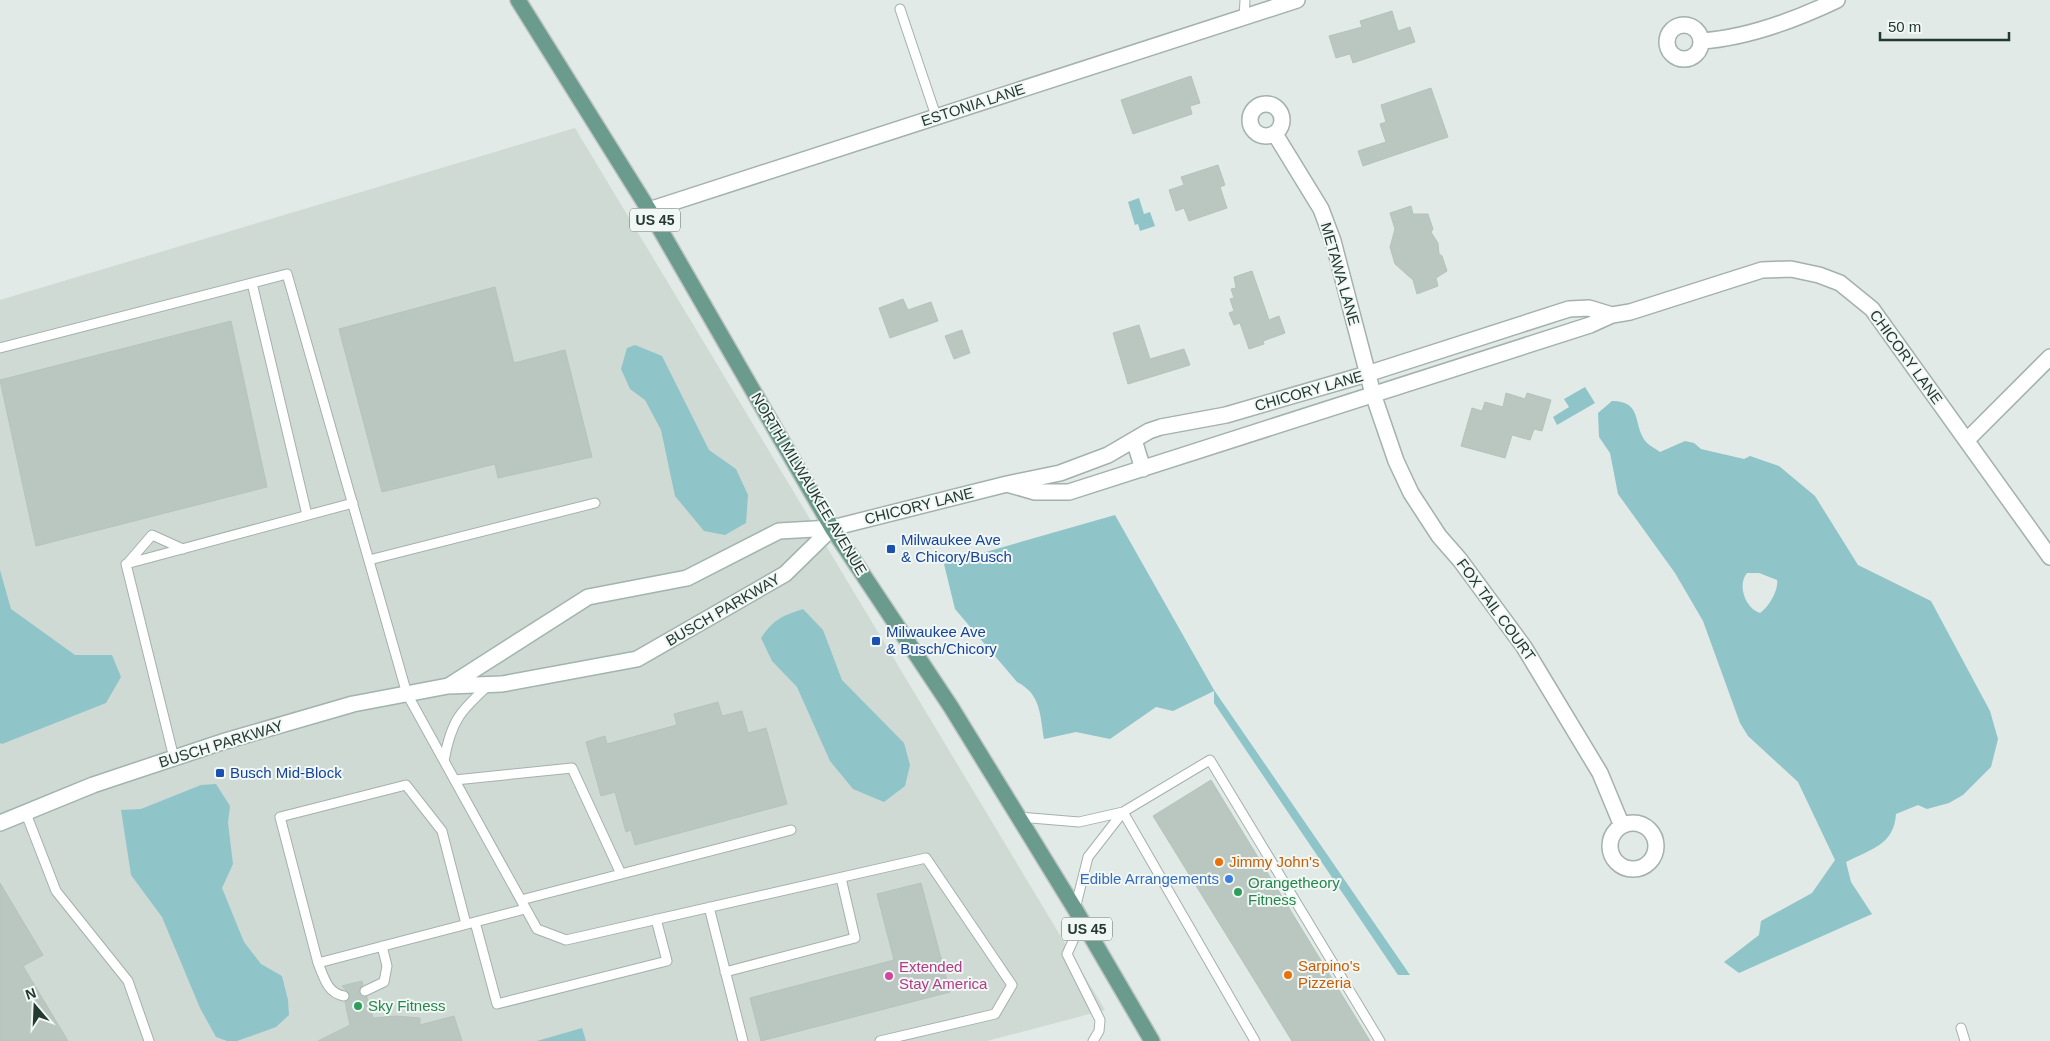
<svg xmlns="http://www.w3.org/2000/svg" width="2050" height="1041" viewBox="0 0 2050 1041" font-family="Helvetica,sans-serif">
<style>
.built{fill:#cfdad4}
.water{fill:#8fc4c9;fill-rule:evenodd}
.building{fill:#bac7c1;stroke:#b4c3bc}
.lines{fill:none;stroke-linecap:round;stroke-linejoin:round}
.lane-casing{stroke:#a4b1ac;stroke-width:11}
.street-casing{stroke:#a4b1ac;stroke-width:18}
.secondary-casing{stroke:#a1b4ad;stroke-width:18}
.primary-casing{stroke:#bdc4c2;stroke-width:18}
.lane{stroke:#fff;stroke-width:9}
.street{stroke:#fff;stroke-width:15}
.secondary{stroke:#fff;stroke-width:15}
.primary{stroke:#6a9b8c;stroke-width:15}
.transit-dot{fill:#1a4fb4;stroke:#f1f7f4;stroke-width:2}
.food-dot{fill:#e8710a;stroke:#f1f7f4;stroke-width:2}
.shop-dot{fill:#3f7fe0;stroke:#f1f7f4;stroke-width:2}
.leisure-dot{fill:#2e9e5b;stroke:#f1f7f4;stroke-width:2}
.hotel-dot{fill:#d1479c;stroke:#f1f7f4;stroke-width:2}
.labels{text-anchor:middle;stroke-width:4;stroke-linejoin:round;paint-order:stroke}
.shield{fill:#f1f7f4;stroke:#61726c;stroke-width:1}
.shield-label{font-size:14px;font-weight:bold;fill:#233932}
.street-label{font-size:15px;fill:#233932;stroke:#f1f7f4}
.transit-label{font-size:15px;fill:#164399;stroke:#f1f7f4;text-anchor:start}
.food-label{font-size:15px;fill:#c56008;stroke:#f1f7f4;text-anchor:start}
.shop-label{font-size:15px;fill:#366cbe;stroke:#f1f7f4;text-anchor:end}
.leisure-label{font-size:15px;fill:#27864d;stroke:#f1f7f4;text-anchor:start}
.hotel-label{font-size:15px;fill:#b23c85;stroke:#f1f7f4;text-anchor:start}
</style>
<rect width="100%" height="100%" fill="#e1eae6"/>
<path class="built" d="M575 128 1105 1010 987 1041H0V300Z"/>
<path class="water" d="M1139 198 1144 214 1150 212 1155 226 1140 231 1138 224 1135 225 1128 202Z
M635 345 662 356 709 450 736 469 748 495 746 523 725 535 704 531 675 496 661 430 645 400 630 389 621 369 627 348Z
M1585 387 1595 403 1557 425 1553 417 1569 407 1564 399Z
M1612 401C1644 401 1632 427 1647 443 1650 446 1656 449 1660 452L1685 441 1694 443 1701 449 1744 459 1750 456 1779 466 1815 496 1858 565 1931 601 1990 711 1998 739 1991 767 1963 795 1949 803 1927 809 1918 805 1896 814C1894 845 1871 849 1846 862L1851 882 1872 914 1739 973 1724 962 1759 935 1761 921 1812 893 1835 860 1798 782 1748 736 1740 723 1703 621 1675 573 1618 494 1610 453 1599 437 1598 413ZM1747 573H1759L1777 580C1779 590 1768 608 1760 613 1745 608 1737 585 1747 573Z
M1115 515 1214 690 1410 975H1398L1214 703V691L1173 711 1156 707 1110 739 1076 732 1044 739C1040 715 1041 694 1017 682L955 609 944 564Z
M0 570 11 609 75 655H112L121 677 106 703 2 744 0 743Z
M803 609 823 630 842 680 904 743 910 765 905 786 884 802 853 789 830 761 797 687 772 661 761 638C774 619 782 616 803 609Z
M216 784 230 806 228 823 233 864 222 888 244 942 261 964 282 976 288 1000 289 1015 276 1027 237 1041H227L216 1037 200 1008 162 917 131 875 121 810 141 809 201 785Z
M582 1028 586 1041H537Z"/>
<path class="building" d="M1392 11 1398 31 1410 27 1415 42 1353 63 1350 54 1336 58 1329 36 1362 27 1360 21Z
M1191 76 1200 103 1190 106 1192 114 1133 134 1121 100Z
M1431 88 1448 137 1363 166 1358 151 1386 142 1380 124 1386 122 1381 105Z
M1218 165 1225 185 1220 187 1227 208 1189 221 1184 208 1176 211 1169 190 1184 185 1181 177Z
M1411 206 1413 214H1428L1433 229 1431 232 1438 243 1439 254 1442 256 1447 271 1436 278 1438 286 1417 294 1413 280 1395 264 1390 247 1395 229 1390 213Z
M1252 271 1269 320 1279 316 1285 333 1263 341 1264 344 1249 349 1240 323 1234 325 1229 313 1234 311 1230 299 1234 298 1231 289 1236 288 1234 277Z
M495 287 514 363 565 350 592 457 498 478 495 464 382 492 339 329Z
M903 299 908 310 931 302 938 321 890 338 879 308Z
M231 321 267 487 36 546 0 380Z
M1139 325 1150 359 1184 349 1190 365 1128 384 1113 333Z
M962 330 970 353 954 359 945 336Z
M1506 393 1525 399 1527 393 1551 400 1542 431 1534 429 1530 440 1512 435 1505 458 1461 446 1472 408 1482 411 1485 402 1503 407Z
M718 702 722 716 742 711 748 733 766 728 787 804 635 845 631 830 626 832 615 792 601 796 586 742 605 736 607 744 677 725 674 714Z
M1211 780 1370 1041H1292L1153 816Z
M0 883 43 955 23 966 68 1041H0Z
M921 883 950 992 761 1041 750 998 894 960 877 894Z
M362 981 363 985 360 988 359 993 367 997 373 1018 396 1016 420 1018V1025L454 1016 462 1041H318L350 1025 345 1002 350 995 342 986Z"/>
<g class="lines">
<defs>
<path id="lane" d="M900 9 936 116
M1244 17 1245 0
M252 283 307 515
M0 348 287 274 407 694 537 929 566 940 926 858 1012 985 995 1014 880 1041
M369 560 595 503
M127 564 152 535 183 549
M174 758 126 564 353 503
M444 761C451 721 460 711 489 685
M455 780 572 768 621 874
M25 811 56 891 128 981 149 1041
M1123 812 1255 1041
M1019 817 1079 822 1123 812 1210 760 1380 1041
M521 900 791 830
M709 907 743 1041
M1075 909 1088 857 1123 812
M1082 921 1067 954 1100 1020 1099 1031 1093 1041
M475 922 497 1004 667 961 656 919
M318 963 525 909
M725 972 855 938 841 878
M365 991 384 982 387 966 382 946
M344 996C327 993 324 977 318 963L280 817 406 785 442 831 466 924
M1961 1028 1965 1041"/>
<path id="street" d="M1667 42a17 17 0 1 1 34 0a17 17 0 1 1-34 0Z
M1701 41C1747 38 1795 20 1837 0
M1250 120a16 16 0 1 1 32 0a16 16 0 1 1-32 0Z
M1275 134 1321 209 1333 241 1373 394 1396 461 1411 493 1439 536 1460 560 1524 647 1600 773 1622 826
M649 210 1297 0
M1134 440 1143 469
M1967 440 2050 357
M1007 484 1035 492H1069L1590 325 1612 315 1630 312 1762 270 1791 269 1819 275 1840 283 1872 309 2050 557
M832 528 1007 484 1060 473 1108 455 1149 431 1161 427 1226 415 1367 374 1569 309 1589 308 1612 315
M1610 846a23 23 0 1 1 46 0a23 23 0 1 1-46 0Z"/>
<path id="secondary" d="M450 685 588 597 687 578 779 531 832 528
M0 823 93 785 222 742 353 704 448 686 502 684 637 659 785 574 832 528"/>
<path id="primary" d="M518 0 649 210 832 528 951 707 1075 909 1152 1041"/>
</defs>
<use href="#lane" class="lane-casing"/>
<use href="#street" class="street-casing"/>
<use href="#secondary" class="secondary-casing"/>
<use href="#primary" class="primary-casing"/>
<use href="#lane" class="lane"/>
<use href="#street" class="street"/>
<use href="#secondary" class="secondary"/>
<use href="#primary" class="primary"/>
</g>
<g class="transit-dot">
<rect x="886" y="544" width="10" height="10" rx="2.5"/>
<rect x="871" y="636" width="10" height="10" rx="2.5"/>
<rect x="215" y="768" width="10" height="10" rx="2.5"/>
</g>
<g class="food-dot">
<circle cx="1219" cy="862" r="5"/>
<circle cx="1288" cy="975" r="5"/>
</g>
<circle class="shop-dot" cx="1229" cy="879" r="5"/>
<g class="leisure-dot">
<circle cx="1238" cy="892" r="5"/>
<circle cx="358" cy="1006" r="5"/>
</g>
<circle class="hotel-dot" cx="889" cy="976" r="5"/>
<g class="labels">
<g class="shield">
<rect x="630" y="208.5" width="50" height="23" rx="4"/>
<rect x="1062" y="917.5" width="50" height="23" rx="4"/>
</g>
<g class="shield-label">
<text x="655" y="225">US 45</text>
<text x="1087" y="934">US 45</text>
</g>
<g class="street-label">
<text transform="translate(973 105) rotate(-18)" y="5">ESTONIA LANE</text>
<text transform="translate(1340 274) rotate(74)" y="5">METAWA LANE</text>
<text transform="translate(1906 357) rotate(54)" y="5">CHICORY LANE</text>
<text transform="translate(1309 391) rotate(-16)" y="5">CHICORY LANE</text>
<text transform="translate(809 484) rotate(59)" y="5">NORTH MILWAUKEE AVENUE</text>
<text transform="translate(919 506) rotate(-14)" y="5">CHICORY LANE</text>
<text transform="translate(723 610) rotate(-30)" y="5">BUSCH PARKWAY</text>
<text transform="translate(1496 610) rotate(54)" y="5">FOX TAIL COURT</text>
<text transform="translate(221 744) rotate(-17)" y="5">BUSCH PARKWAY</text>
</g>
<g class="transit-label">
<text x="901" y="545">Milwaukee Ave<tspan x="901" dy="17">&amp; Chicory/Busch</tspan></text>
<text x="886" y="637">Milwaukee Ave<tspan x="886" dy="17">&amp; Busch/Chicory</tspan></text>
<text x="230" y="778">Busch Mid-Block</text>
</g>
<g class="food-label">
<text x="1229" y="867">Jimmy John's</text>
<text x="1298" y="971">Sarpino's<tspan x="1298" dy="17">Pizzeria</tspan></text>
</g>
<g class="shop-label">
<text x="1219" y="884">Edible Arrangements</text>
</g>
<g class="leisure-label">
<text x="1248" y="888">Orangetheory<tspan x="1248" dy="17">Fitness</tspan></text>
<text x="368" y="1011">Sky Fitness</text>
</g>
<g class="hotel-label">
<text x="899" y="972">Extended<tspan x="899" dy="17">Stay America</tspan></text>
</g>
</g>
<g transform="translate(35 1006) rotate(341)" stroke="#f1f7f4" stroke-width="4" paint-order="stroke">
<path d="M0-4L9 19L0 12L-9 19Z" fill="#233932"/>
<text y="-8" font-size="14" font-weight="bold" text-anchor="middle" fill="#233932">N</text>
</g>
<path d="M1880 32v8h129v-8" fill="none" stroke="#233932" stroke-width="2.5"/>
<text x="1888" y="32" font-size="15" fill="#233932" stroke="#f1f7f4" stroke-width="4" paint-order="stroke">50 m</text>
</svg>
